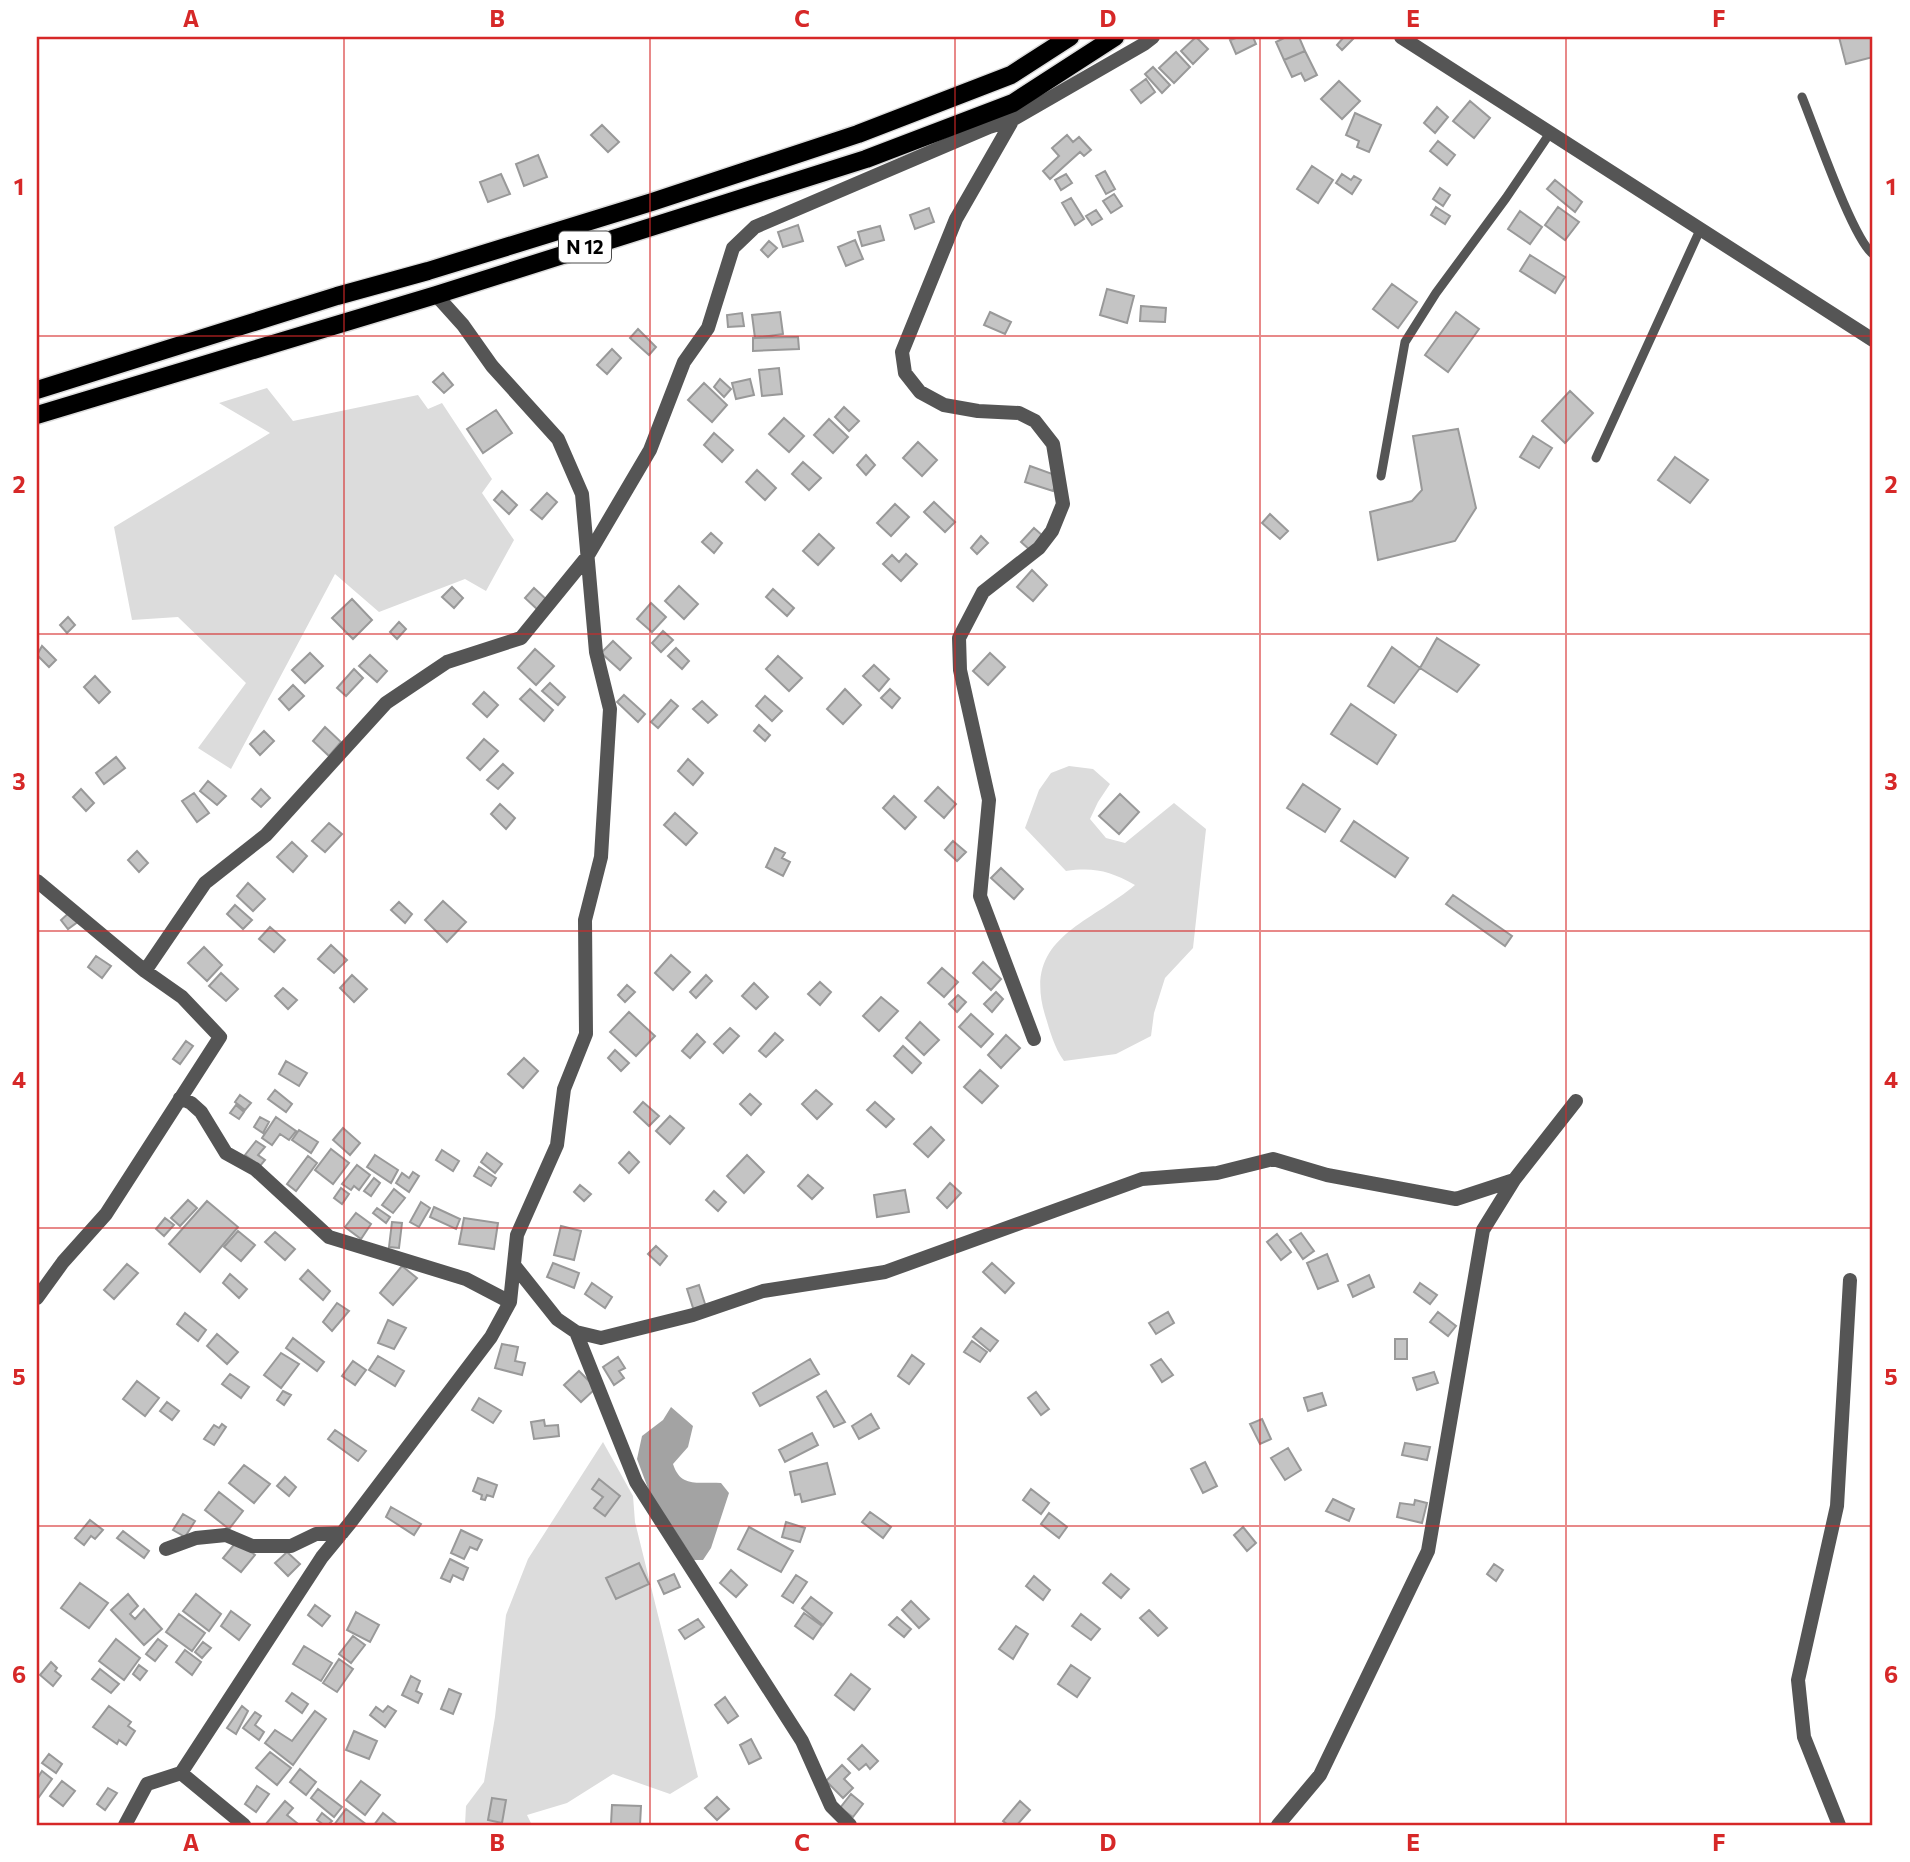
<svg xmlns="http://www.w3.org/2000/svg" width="1910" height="1862" viewBox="0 0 1910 1862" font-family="Commissioner,sans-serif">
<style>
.green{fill:#dcdcdc}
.water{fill:#a3a3a3}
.building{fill:#c4c4c4;stroke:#999;stroke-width:2}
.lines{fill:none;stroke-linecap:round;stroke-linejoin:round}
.primary-casing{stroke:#dbdbdb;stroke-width:21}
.service{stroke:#555;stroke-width:9}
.minor{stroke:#555;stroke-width:14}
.primary{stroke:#000;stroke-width:18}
.grid{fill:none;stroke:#d62828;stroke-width:2;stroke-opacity:0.55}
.labels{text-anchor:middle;stroke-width:7;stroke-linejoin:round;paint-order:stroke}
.shield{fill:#fff;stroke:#4c4c4c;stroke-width:2}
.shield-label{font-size:19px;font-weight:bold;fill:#000}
.neatline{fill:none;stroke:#d62828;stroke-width:2.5}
.grid-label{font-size:23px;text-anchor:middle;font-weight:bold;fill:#d62828}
</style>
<rect width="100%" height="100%" fill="#fff"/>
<path class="green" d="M267 388 293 421 418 395 428 409 442 403 492 479 482 493 514 540 486 591 465 579 379 612 335 574 231 769 198 748 246 683 178 617 132 620 114 527 270 433 219 403Z
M1069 766 1093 769 1110 784 1098 802 1090 819 1106 838 1125 843 1174 803 1206 829 1193 948 1165 978 1154 1013 1151 1036 1116 1054 1064 1061C1054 1047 1050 1031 1045 1015 1022 938 1088 925 1135 885 1110 871 1094 867 1066 871L1025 828 1039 790 1051 773Z
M603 1442 633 1496 635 1522 698 1777 670 1794 613 1774 567 1803 527 1815 532 1825H465L466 1806 484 1782 495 1717 506 1615 528 1559Z"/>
<path class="water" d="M671 1407 693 1426 688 1447 673 1464C681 1489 699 1481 721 1483L729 1493 711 1548 703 1560H694L649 1491 637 1459 642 1436 663 1420Z"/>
<path class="building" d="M1196 37 1208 49 1193 64 1181 51Z
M1239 37H1253L1256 44 1236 54 1230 40Z
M1286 37H1299L1305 51 1284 60 1276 42Z
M1342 37H1355L1342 50 1337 45 1343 38Z
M1839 37H1873V57L1846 64Z
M1305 51 1317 75 1305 81 1301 73 1292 77 1284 60Z
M1176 52 1190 67 1174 83 1159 68Z
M1153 67 1170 85 1162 93 1145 74Z
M1146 79 1155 92 1141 103 1131 90Z
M1339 81 1360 101 1342 119 1321 99Z
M1470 101 1490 118 1474 138 1453 121Z
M1437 107 1448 117 1435 133 1424 123Z
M1355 113 1381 125 1369 152 1357 147 1359 141 1346 135Z
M602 125 619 142 608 152 591 135Z
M1067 135 1073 142 1079 137 1091 150 1084 156 1080 152 1050 179 1043 171 1059 156 1052 148Z
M1438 141 1455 155 1447 165 1430 151Z
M538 155 547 177 524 186 516 164Z
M1312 166 1333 180 1318 203 1297 189Z
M1105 171 1115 189 1106 194 1096 176Z
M501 174 510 194 488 202 480 182Z
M1066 174 1072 183 1061 190 1055 180Z
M1342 174 1351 180 1354 176 1361 180 1352 194 1336 183Z
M1555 180 1582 202 1575 212 1547 189Z
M1440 188 1450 195 1443 206 1433 199Z
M1114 194 1122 206 1111 213 1103 201Z
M1071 198 1084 219 1075 225 1062 203Z
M1436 207 1450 216 1445 224 1431 215Z
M1558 207 1579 222 1565 240 1545 225Z
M929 208 934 222 915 229 910 215Z
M1096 210 1102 219 1092 225 1086 216Z
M1520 211 1542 227 1530 244 1508 229Z
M798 225 803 241 783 247 778 232Z
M880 226 884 240 862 246 858 232Z
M855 240 863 259 846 266 838 247Z
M769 241 777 248 768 257 761 250Z
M1530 255 1565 277 1555 293 1520 271Z
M1392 284 1417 302 1398 328 1373 309Z
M1107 289 1134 296 1127 323 1100 315Z
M1141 306 1166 308 1165 322 1140 321Z
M780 312 783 334 755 338 752 315Z
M990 312 1011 322 1005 334 984 325Z
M1456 312 1479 329 1448 372 1425 355Z
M742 313 744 326 728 327 727 315Z
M638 329 656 347 649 355 630 338Z
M798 337 799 349 753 351V338Z
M612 349 621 358 607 374 597 365Z
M779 368 782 394 762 396 759 370Z
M443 373 453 385 444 393 433 382Z
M720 379 731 389 724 397 714 387Z
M750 379 754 395 736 399 732 383Z
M704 383 727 405 712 422 688 400Z
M1570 391 1593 413 1565 443 1542 421Z
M844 407 859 421 849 431 835 417Z
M496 410 512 433 483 453 467 429Z
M784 418 804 436 789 452 769 434Z
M829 419 848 437 833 453 814 435Z
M1458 429 1476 508 1455 541 1378 560 1370 512 1412 501 1422 490 1413 436Z
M714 433 733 450 722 462 704 445Z
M1533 436 1552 448 1539 468 1520 457Z
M918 442 937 460 922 476 903 458Z
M866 455 875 465 866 475 857 465Z
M1675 457 1708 480 1690 503 1658 480Z
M803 462 821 478 809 490 792 474Z
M1030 466 1058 476 1053 491 1025 482Z
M757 470 776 488 765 500 746 482Z
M502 491 517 505 509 514 494 500Z
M547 493 557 502 542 519 531 510Z
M934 502 955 522 945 532 924 512Z
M895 504 909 517 891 536 877 523Z
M1270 514 1288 531 1280 539 1262 523Z
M1034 528 1043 536 1030 550 1021 542Z
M711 533 722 543 714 553 702 542Z
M819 534 834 548 818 565 803 551Z
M981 536 988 543 977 554 971 548Z
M906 554 917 564 901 581 883 564 892 555 899 562Z
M1032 570 1047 585 1033 601 1017 587Z
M679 586 698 604 684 619 665 601Z
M452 587 463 598 454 608 442 597Z
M534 588 547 600 538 610 525 598Z
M773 589 794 608 787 616 766 597Z
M352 599 372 620 353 639 332 618Z
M651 603 666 617 652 632 637 619Z
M68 617 75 625 67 633 60 625Z
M399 622 406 629 397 639 390 632Z
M663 631 673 640 661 652 652 643Z
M1437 638 1479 665 1457 692 1420 668Z
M613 641 631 658 620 670 601 653Z
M42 646 56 660 49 667 37 655Z
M1392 647 1420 668 1394 703 1368 686Z
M676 648 689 661 682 669 668 656Z
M535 649 554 666 536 685 518 668Z
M310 653 323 666 305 683 292 670Z
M990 653 1005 667 988 685 973 671Z
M370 655 387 671 377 682 359 666Z
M778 656 802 678 789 691 766 669Z
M874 665 889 679 879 691 863 676Z
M354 669 363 678 346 696 337 688Z
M95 676 110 692 99 703 84 687Z
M550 683 565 697 558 705 542 691Z
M293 685 304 696 289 710 279 699Z
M530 689 553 710 544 721 520 699Z
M845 689 861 705 843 724 827 709Z
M890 689 900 698 892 708 881 698Z
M484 692 498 705 487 717 473 704Z
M624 695 645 714 638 722 617 702Z
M765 696 782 711 772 721 756 706Z
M671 700 678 706 658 728 651 722Z
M702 701 717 715 708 723 693 709Z
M1351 704 1396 735 1377 764 1331 734Z
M759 725 770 735 765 741 754 731Z
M325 727 341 742 329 756 313 741Z
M264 731 274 741 260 755 250 744Z
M484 739 498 751 480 770 467 758Z
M116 757 125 768 104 784 96 773Z
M688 759 703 773 693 785 678 771Z
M503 764 513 773 498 789 487 780Z
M208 781 226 796 217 805 200 791Z
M1303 784 1340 809 1325 832 1287 808Z
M938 787 956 804 944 818 925 801Z
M81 789 94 803 86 811 73 797Z
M261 789 270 798 261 807 252 799Z
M194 793 209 813 197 822 182 801Z
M1120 794 1139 812 1119 834 1099 816Z
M894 796 916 817 905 829 883 808Z
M500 804 515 818 506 829 491 814Z
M675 813 697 833 686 845 664 825Z
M1354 821 1408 858 1395 877 1341 841Z
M329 823 342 834 325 852 312 841Z
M953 841 966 852 957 861 945 850Z
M292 842 307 856 293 872 277 857Z
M775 848 785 853 782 858 790 862 783 876 766 867Z
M137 851 148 863 139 872 128 860Z
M1001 868 1023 889 1014 899 991 878Z
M248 883 265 899 253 911 237 896Z
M1453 895 1512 936 1505 946 1446 904Z
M443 901 466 922 447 942 425 920Z
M399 902 412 914 405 923 391 910Z
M235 905 252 920 243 929 227 914Z
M71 911 79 921 68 929 61 920Z
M270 927 285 940 274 952 259 939Z
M331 945 347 960 334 973 318 959Z
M204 947 222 965 207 981 188 963Z
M671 955 690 972 673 990 655 973Z
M96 956 111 966 102 978 88 967Z
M983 962 1001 979 991 990 973 973Z
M942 968 958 982 944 997 928 983Z
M221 973 238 989 226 1001 209 986Z
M352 975 367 989 354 1002 340 988Z
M706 975 712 981 696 998 690 992Z
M820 982 831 992 820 1005 808 994Z
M754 983 768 997 756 1009 742 996Z
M627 985 635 992 625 1002 618 995Z
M283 988 297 1000 288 1009 275 996Z
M996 992 1003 999 992 1012 984 1004Z
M958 995 966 1002 957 1012 949 1004Z
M881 997 898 1011 879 1031 863 1016Z
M629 1012 655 1036 636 1056 610 1032Z
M971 1014 993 1034 981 1047 959 1027Z
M920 1022 939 1040 924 1055 906 1038Z
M730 1028 739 1036 723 1053 714 1044Z
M775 1033 783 1040 766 1057 759 1051Z
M697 1034 705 1042 690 1058 682 1051Z
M1006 1035 1020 1048 1001 1068 988 1055Z
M186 1041 193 1046 180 1064 173 1059Z
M903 1046 921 1063 912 1073 894 1056Z
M615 1050 629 1063 621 1071 608 1058Z
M524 1058 538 1071 523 1088 508 1074Z
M286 1061 307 1073 299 1086 279 1074Z
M980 1070 998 1086 982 1103 964 1087Z
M275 1090 292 1104 286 1112 268 1099Z
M816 1090 832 1104 817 1119 802 1104Z
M750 1094 761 1104 751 1115 740 1104Z
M240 1095 251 1103 245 1110 235 1102Z
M643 1102 659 1116 649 1126 634 1112Z
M875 1102 894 1119 886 1127 867 1110Z
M236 1105 244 1112 239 1119 230 1113Z
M670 1116 684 1128 670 1144 656 1131Z
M260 1117 269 1122 263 1133 254 1127Z
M276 1117 296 1131 289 1140 280 1134 272 1145 262 1138Z
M931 1127 944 1140 928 1157 914 1144Z
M343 1128 360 1143 350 1155 333 1140Z
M299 1130 318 1142 311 1153 292 1140Z
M256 1141 265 1147 258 1155 265 1160 260 1166 245 1155Z
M331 1149 349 1163 333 1184 315 1170Z
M442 1150 459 1161 453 1171 436 1160Z
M629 1152 639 1162 629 1173 619 1163Z
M487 1153 502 1164 495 1173 481 1162Z
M375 1155 398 1170 391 1183 367 1167Z
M747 1155 764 1172 744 1193 727 1176Z
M308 1156 317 1163 296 1191 287 1184Z
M357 1165 370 1175 359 1190 354 1186 351 1190 342 1184Z
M479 1167 496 1178 491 1186 474 1176Z
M413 1172 419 1176 409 1192 396 1183 402 1173 409 1178Z
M808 1175 823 1188 812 1199 798 1186Z
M374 1178 380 1183 371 1196 364 1191Z
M950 1183 961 1193 947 1208 937 1198Z
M580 1185 591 1194 584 1201 574 1192Z
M341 1188 349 1194 342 1204 334 1198Z
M394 1189 405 1198 393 1213 382 1205Z
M905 1190 909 1212 877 1217 874 1195Z
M714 1191 726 1202 718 1211 706 1200Z
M188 1200 197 1208 180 1226 171 1218Z
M207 1201 238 1227 200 1272 169 1244Z
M421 1202 430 1208 419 1227 410 1222Z
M434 1207 460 1219 456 1229 430 1217Z
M377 1208 390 1217 386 1223 373 1213Z
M356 1213 371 1224 361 1239 345 1227Z
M165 1218 174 1225 164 1236 156 1229Z
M464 1218 498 1223 494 1249 459 1244Z
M392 1222 402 1223 399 1248 389 1247Z
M561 1226 581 1231 574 1260 554 1255Z
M238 1231 255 1245 241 1261 224 1247Z
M275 1232 295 1249 285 1260 265 1242Z
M1301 1233 1314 1251 1303 1259 1290 1240Z
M1277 1234 1291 1252 1281 1260 1267 1242Z
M656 1246 667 1256 660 1265 648 1254Z
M1327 1254 1338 1281 1318 1289 1307 1263Z
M553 1263 579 1273 574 1288 547 1277Z
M992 1263 1014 1283 1005 1293 983 1272Z
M127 1264 138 1273 114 1299 104 1290Z
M402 1266 417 1278 393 1305 380 1293Z
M308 1270 330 1291 323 1300 300 1279Z
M230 1274 247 1289 239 1298 223 1283Z
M1369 1275 1374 1287 1353 1297 1348 1285Z
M592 1283 612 1297 605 1308 585 1294Z
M1420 1283 1437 1295 1430 1304 1414 1292Z
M699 1285 706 1307 694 1311 687 1289Z
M337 1303 349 1311 332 1331 323 1322Z
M1168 1312 1174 1323 1156 1334 1149 1323Z
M1438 1312 1456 1326 1448 1336 1430 1322Z
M185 1313 206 1330 198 1341 177 1324Z
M388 1320 406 1328 394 1349 378 1343Z
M981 1328 998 1341 990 1351 973 1337Z
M217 1334 238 1352 227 1364 207 1346Z
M293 1338 324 1362 317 1371 286 1348Z
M1395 1339H1407V1359H1395Z
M972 1341 987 1352 980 1362 964 1352Z
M502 1344 518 1347 515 1361 525 1363 522 1375 495 1368Z
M281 1353 299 1364 281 1388 264 1375Z
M912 1355 924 1364 909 1384 898 1376Z
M378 1356 404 1371 395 1386 369 1370Z
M618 1357 625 1368 619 1371 624 1378 614 1385 603 1367Z
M810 1359 819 1374 760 1406 753 1393Z
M1161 1359 1173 1375 1162 1382 1151 1365Z
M353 1361 366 1370 355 1385 342 1376Z
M579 1371 596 1388 581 1402 564 1385Z
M1434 1372 1438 1383 1417 1390 1413 1378Z
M230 1374 249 1387 241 1398 222 1384Z
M137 1381 159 1398 145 1416 123 1399Z
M283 1391 291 1395 284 1405 277 1400Z
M826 1391 845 1422 834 1427 817 1397Z
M1036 1392 1049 1409 1041 1415 1028 1398Z
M1322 1393 1326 1405 1308 1411 1304 1398Z
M479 1398 501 1411 493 1423 472 1410Z
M167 1402 179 1411 172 1420 160 1411Z
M871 1414 879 1428 859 1439 852 1426Z
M1262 1419 1271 1439 1260 1444 1250 1424Z
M544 1420 545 1426 558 1425 559 1436 534 1439 531 1422Z
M222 1424 226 1427 214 1445 204 1439 214 1425 219 1428Z
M335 1430 366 1451 358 1461 328 1439Z
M812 1433 818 1445 785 1462 779 1450Z
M1405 1443 1430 1447 1427 1460 1402 1455Z
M1288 1448 1301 1470 1285 1480 1271 1458Z
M1205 1462 1217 1486 1203 1493 1191 1469Z
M827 1463 835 1494 802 1502 800 1494 795 1495 790 1472Z
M244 1465 270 1484 254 1503 229 1483Z
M285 1477 296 1487 289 1496 277 1486Z
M478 1478 497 1485 493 1497 487 1495 485 1500 481 1499 482 1495 473 1491Z
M599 1479 620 1496 605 1516 594 1508 603 1497 592 1489Z
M1031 1489 1049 1503 1041 1514 1023 1500Z
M219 1492 243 1511 229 1529 205 1510Z
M1333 1499 1354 1509 1349 1521 1326 1511Z
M1415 1500 1427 1503 1422 1523 1397 1517 1400 1503 1414 1505Z
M391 1507 421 1524 414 1535 386 1517Z
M870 1512 891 1527 883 1538 862 1522Z
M1049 1513 1067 1527 1059 1538 1041 1524Z
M183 1514 195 1521 185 1537 173 1530Z
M90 1520 103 1530 95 1539 91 1536 84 1545 75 1538Z
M786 1522 805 1528 800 1542 782 1537Z
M749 1527 793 1551 781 1572 738 1549Z
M1243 1527 1256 1543 1247 1551 1234 1535Z
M461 1530 482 1540 477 1550 470 1547 464 1559 451 1553Z
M123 1531 149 1551 144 1558 117 1538Z
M237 1541 255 1555 241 1572 223 1558Z
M287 1552 300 1564 288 1576 275 1563Z
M450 1559 468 1568 463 1580 453 1575 450 1582 441 1578Z
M639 1563 649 1584 616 1599 606 1578Z
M1494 1564 1503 1570 1496 1581 1487 1574Z
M731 1570 747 1585 736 1597 720 1583Z
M674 1574 680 1587 664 1594 658 1581Z
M1111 1574 1129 1589 1121 1598 1103 1583Z
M796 1575 807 1582 793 1603 782 1596Z
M1034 1576 1050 1590 1043 1600 1026 1586Z
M80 1583 108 1603 89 1628 61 1608Z
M128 1594 138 1606 130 1614 135 1619 144 1609 162 1629 144 1645 111 1610Z
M196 1594 221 1614 209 1631 183 1611Z
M811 1597 832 1613 823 1625 802 1608Z
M911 1601 929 1619 919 1628 902 1610Z
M315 1605 330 1616 322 1626 308 1615Z
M1149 1610 1167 1628 1158 1636 1140 1618Z
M231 1611 250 1625 239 1640 221 1626Z
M356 1612 379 1625 370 1642 347 1630Z
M804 1613 822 1626 813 1639 795 1626Z
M179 1614 205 1633 192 1651 166 1632Z
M1081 1614 1100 1629 1091 1640 1072 1626Z
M897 1617 911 1629 904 1637 889 1625Z
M698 1619 704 1627 685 1639 679 1630Z
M1016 1626 1028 1634 1013 1659 999 1649Z
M353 1636 365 1645 351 1663 339 1654Z
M116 1639 140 1658 124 1680 99 1661Z
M158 1639 167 1646 155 1661 146 1654Z
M203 1642 211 1648 202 1658 195 1652Z
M304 1646 332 1663 321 1681 293 1664Z
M185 1650 201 1662 192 1675 176 1662Z
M339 1659 353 1669 337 1692 323 1683Z
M51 1662 57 1668 55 1671 61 1676 53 1686 40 1675Z
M139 1665 147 1671 140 1680 133 1674Z
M1071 1665 1090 1678 1077 1697 1058 1684Z
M100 1669 119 1684 111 1693 92 1679Z
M851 1674 870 1689 854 1710 835 1695Z
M411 1676 420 1681 416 1691 422 1694 418 1703 402 1695Z
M449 1689 461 1694 453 1714 441 1709Z
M292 1693 308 1704 302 1713 286 1701Z
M725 1697 738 1716 728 1723 715 1705Z
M109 1706 131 1722 128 1726 135 1731 126 1745 119 1740 117 1744 93 1727Z
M242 1706 248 1711 236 1734 227 1728Z
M388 1706 396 1711 385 1727 370 1715 376 1707 383 1712Z
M315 1711 326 1719 293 1765 265 1743 275 1730 292 1741Z
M255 1712 261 1716 255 1725 264 1732 259 1740 243 1728Z
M354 1731 377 1741 369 1759 346 1750Z
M751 1739 761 1758 749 1764 740 1745Z
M862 1745 878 1761 870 1769 866 1764 859 1770 848 1759Z
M270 1752 291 1768 277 1785 256 1768Z
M49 1754 62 1764 56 1773 42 1763Z
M842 1765 850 1773 844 1779 853 1788 843 1798 826 1781Z
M300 1769 316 1782 306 1795 290 1782Z
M42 1771 52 1779 39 1797 37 1795V1779Z
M62 1781 75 1791 63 1806 50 1796Z
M361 1781 380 1795 365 1815 346 1800Z
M257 1786 269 1794 256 1812 245 1804Z
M108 1788 117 1793 105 1810 97 1804Z
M318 1789 342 1807 334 1817 311 1798Z
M851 1794 863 1804 853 1817 840 1808Z
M717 1797 729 1809 717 1820 705 1808Z
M492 1798 506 1800 502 1823 488 1820Z
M285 1801 293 1808 287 1815 297 1823 295 1825H268L266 1824Z
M1020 1801 1030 1810 1017 1825H1008L1003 1821Z
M612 1805 641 1806 640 1825 611 1824Z
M346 1809 367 1825H334Z
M322 1813 332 1821 328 1825H324L317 1820Z
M383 1813 398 1825H374Z"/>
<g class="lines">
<defs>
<path id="primary" d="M37 390 337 296 428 271 652 202 858 134 1011 75 1070 37
M37 415 436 295 866 159 1013 103 1115 37"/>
</defs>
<use href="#primary" class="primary-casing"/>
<path class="service" d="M1802 97C1814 126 1853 240 1873 254
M1596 458 1700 230
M1381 476 1405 342 1436 293 1506 198 1550 133"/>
<path class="minor" d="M1401 37 1873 340
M1012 115 1011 123 956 219 902 352 905 373 920 392 944 405 978 411 1019 413 1035 421 1053 444 1063 504 1052 531 1039 548 983 592 959 638 960 670 989 800 980 896 1034 1039
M37 881 145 971
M180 1098 191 1103 201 1112 226 1153 255 1169 329 1237 466 1279 510 1302
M514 1265 557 1319 576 1332 601 1338 693 1315 763 1291 885 1272 1142 1179 1217 1173 1273 1159 1327 1175 1456 1199 1514 1180 1576 1101
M37 1298 63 1262 106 1214 220 1037 182 997 145 971 205 883 266 835 386 703 447 662 521 638 587 557 650 450 684 362 708 328 733 248 755 227 989 127 1012 120 1144 44 1153 37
M576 1332 636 1482 802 1741 831 1806 850 1825
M166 1549 196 1538 226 1535 252 1546H291L316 1534 342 1533
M181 1773 244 1825
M125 1825 147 1784 181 1773 322 1557 350 1523 491 1337 510 1302 517 1235 557 1145 564 1089 586 1034 585 920 601 857 610 709 596 652 582 494 558 439 492 366 463 325 436 295
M1278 1825 1320 1775 1428 1551 1483 1230 1514 1180
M1839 1825 1804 1737 1798 1680 1837 1506 1850 1280"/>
<use href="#primary" class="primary"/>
</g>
<path class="grid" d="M344 37V1825M650 37V1825M955 37V1825M1260 37V1825M1566 37V1825M37 336H1873M37 634H1873M37 931H1873M37 1228H1873M37 1526H1873"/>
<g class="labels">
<rect class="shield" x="559" y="231.5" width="52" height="31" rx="5"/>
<g class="shield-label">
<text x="585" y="254">N 12</text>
</g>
</g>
<rect width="1910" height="1862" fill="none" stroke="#ffffff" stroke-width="77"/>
<rect x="38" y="38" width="1833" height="1786" class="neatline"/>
<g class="grid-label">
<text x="191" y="27">A</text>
<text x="497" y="27">B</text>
<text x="802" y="27">C</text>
<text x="1108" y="27">D</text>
<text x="1413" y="27">E</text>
<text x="1719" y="27">F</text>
<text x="19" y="195">1</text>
<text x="1891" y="195">1</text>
<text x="19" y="493">2</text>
<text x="1891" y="493">2</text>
<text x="19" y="790">3</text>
<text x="1891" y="790">3</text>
<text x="19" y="1088">4</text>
<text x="1891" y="1088">4</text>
<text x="19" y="1385">5</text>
<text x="1891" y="1385">5</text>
<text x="19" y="1683">6</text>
<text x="1891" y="1683">6</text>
<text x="191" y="1851">A</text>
<text x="497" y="1851">B</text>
<text x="802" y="1851">C</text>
<text x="1108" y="1851">D</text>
<text x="1413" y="1851">E</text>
<text x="1719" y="1851">F</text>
</g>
</svg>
